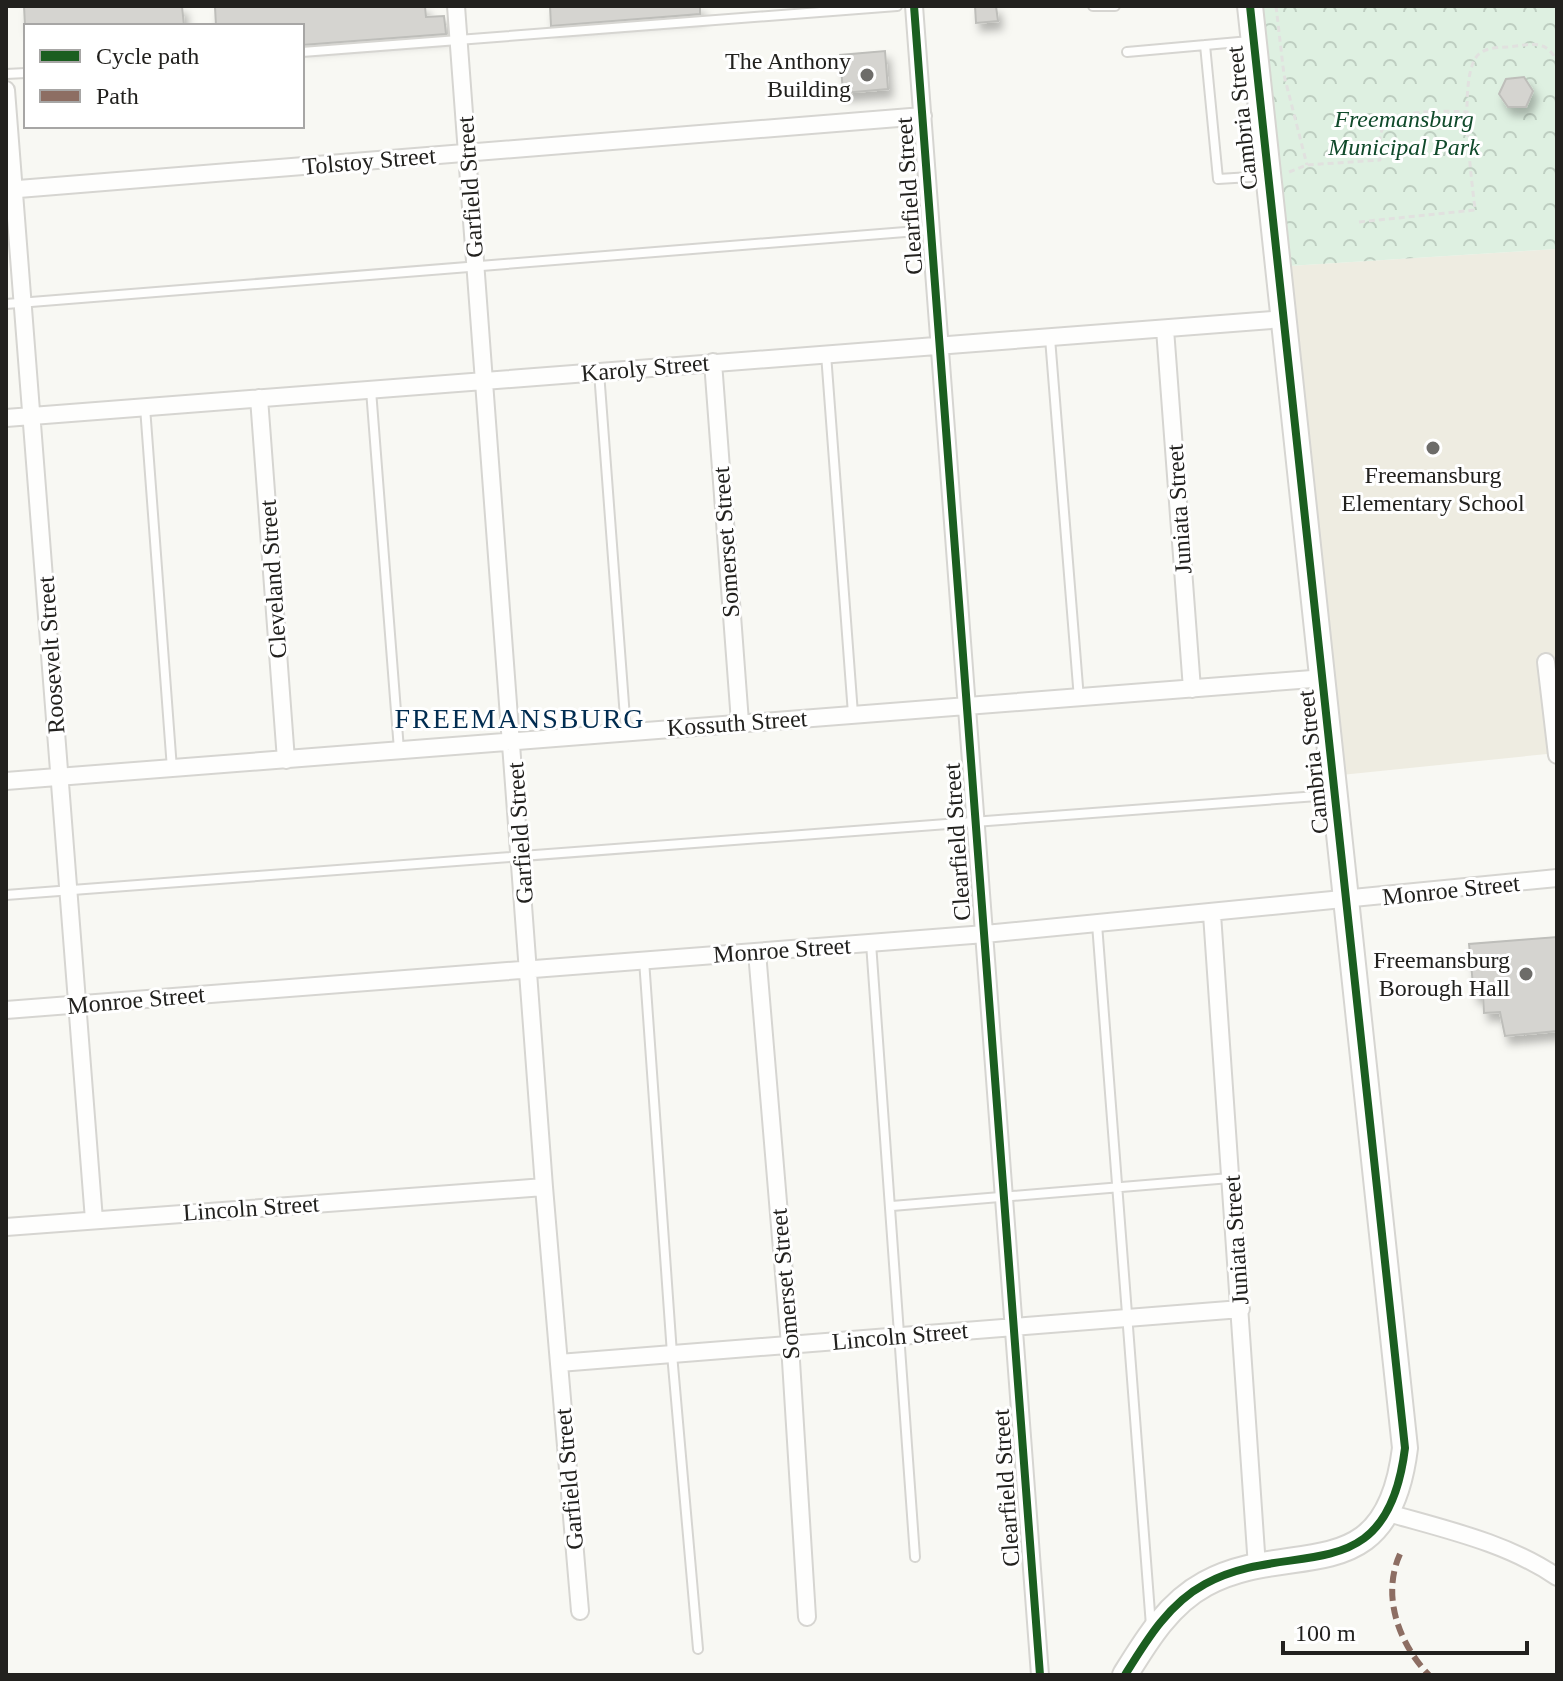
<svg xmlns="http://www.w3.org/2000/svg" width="1563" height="1681" viewBox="0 0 1563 1681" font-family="'Times New Roman',serif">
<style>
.built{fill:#eeece1}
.park{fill:url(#park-crowns)}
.building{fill:#d5d4d0;stroke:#bebeba;stroke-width:2;filter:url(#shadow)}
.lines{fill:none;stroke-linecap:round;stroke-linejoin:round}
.lane-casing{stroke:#d6d5d1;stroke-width:12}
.street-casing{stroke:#d6d5d1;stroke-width:20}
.secondary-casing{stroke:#d6d5d1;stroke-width:28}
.path{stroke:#e1e1df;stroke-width:3;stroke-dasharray:6 4;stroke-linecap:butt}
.lane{stroke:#fefefd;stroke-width:8}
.street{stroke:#fefefd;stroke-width:16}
.secondary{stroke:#fefefd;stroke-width:24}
.quiet{stroke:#8d6e63;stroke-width:6;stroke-dasharray:12 6;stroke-linecap:butt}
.cycleway-casing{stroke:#fff;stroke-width:13}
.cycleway{stroke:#1b5e20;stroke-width:8}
.poi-dot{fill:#6d6c69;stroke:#fff;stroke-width:3}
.labels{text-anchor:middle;stroke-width:6;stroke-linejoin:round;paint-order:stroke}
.poi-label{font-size:24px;fill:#22211e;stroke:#fff;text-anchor:end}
.street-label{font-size:24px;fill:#22211e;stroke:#fff}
.park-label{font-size:24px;font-style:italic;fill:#104a2b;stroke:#fff}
.quarter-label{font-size:28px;letter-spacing:2px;fill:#002c50;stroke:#fff}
</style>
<defs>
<pattern id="park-crowns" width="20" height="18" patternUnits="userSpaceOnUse" patternTransform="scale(2)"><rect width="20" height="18" fill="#def0e1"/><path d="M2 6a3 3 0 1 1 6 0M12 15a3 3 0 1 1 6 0" fill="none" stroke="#becec1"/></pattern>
<filter id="shadow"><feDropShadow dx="4.5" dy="8" stdDeviation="4" flood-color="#0004"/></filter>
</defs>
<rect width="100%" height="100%" fill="#f8f8f3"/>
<path class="built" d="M1557 249V753L1341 775 1289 266Z"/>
<path class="park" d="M1262 6H1557V249L1289 266Z"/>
<path class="building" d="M24 6H182L184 26H25Z
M425 6 426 17 444 16 446 34 302 45V26H216L215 7Z
M550 6H700V14L551 26Z
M975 6H996L998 21 976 23Z
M885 51 888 89 843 93 840 55Z
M1524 77 1533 91 1526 107H1508L1499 94 1506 79Z
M1557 937V1031L1505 1036 1500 1012 1484 1013 1483 995H1474L1469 944Z"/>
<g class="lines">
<defs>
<path id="lane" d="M1093 6H1115
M1205 45 1218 179 1267 176
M302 52 897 6
M1127 52 1250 41
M6 74 26 73
M6 304 930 230
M1050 338 1079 699
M826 354 853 714
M599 372 626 731
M371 390 399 750
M145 407 172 769
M6 895 1331 795
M1097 924 1151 1626
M871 943 915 1557
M644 960 672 1354 698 1649
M892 1206 1230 1178"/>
<path id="street" d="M456 6 544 1187 580 1611
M914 6 1040 1675
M6 90 94 1220
M6 190 923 116
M1165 329 1192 689
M713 362 740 722
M259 398 286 760
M6 418 1284 319
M1546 662 1557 755
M6 781 1325 678
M1212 914 1257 1567
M757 952 790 1345 807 1617
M6 1010 985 934 1557 878
M6 1227 544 1187
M559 1363 1241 1309
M1385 1512C1443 1529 1506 1542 1557 1577"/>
<path id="secondary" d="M1125 1675C1146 1641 1168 1604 1205 1584 1291 1537 1387 1595 1405 1448L1250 6"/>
</defs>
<use href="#lane" class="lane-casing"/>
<use href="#street" class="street-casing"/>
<use href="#secondary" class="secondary-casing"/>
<path class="path" d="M1276 6 1284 75 1307 165
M1289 172 1307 165 1380 160C1380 150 1378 137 1383 128 1393 108 1449 111 1468 112
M1359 222 1475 210C1472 180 1456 71 1480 53 1490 46 1505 48 1516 46 1536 43 1547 42 1557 61"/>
<use href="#lane" class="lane"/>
<use href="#street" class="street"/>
<use href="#secondary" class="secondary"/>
<path class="quiet" d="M1400 1554C1381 1596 1399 1644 1429 1675"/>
<defs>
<path id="cycleway" d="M914 6 1040 1675
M1125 1675C1146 1641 1168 1604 1205 1584 1291 1537 1387 1595 1405 1448L1250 6"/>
</defs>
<use href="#cycleway" class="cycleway-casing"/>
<use href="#cycleway" class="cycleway"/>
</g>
<g class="poi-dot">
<circle cx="867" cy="75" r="8"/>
<circle cx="1433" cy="448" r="8"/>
<circle cx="1526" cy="974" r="8"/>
</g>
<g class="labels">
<g class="poi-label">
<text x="851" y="69">The Anthony<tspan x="851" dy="28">Building</tspan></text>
<text x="1433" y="483" text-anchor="middle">Freemansburg<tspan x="1433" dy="28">Elementary School</tspan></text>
<text x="1510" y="968">Freemansburg<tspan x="1510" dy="28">Borough Hall</tspan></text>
</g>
<g class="street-label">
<text transform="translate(1242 118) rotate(-96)" y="8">Cambria Street</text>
<text transform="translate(369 161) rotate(-5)" y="8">Tolstoy Street</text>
<text transform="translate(470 187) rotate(-94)" y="8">Garfield Street</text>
<text transform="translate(909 196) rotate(-94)" y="8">Clearfield Street</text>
<text transform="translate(645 368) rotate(-5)" y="8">Karoly Street</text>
<text transform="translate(1179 509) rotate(-94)" y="8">Juniata Street</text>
<text transform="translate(726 542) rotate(-94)" y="8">Somerset Street</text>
<text transform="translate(273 579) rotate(-94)" y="8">Cleveland Street</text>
<text transform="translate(51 655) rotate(-94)" y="8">Roosevelt Street</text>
<text transform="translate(737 723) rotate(-4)" y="8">Kossuth Street</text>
<text transform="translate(1313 762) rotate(-96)" y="8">Cambria Street</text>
<text transform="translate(520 833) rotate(-94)" y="8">Garfield Street</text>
<text transform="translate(957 842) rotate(-94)" y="8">Clearfield Street</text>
<text transform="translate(1451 890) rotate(-6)" y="8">Monroe Street</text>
<text transform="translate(782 950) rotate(-4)" y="8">Monroe Street</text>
<text transform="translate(136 1000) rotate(-5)" y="8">Monroe Street</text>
<text transform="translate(251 1208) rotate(-4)" y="8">Lincoln Street</text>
<text transform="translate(1236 1240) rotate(-94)" y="8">Juniata Street</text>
<text transform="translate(785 1284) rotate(-95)" y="8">Somerset Street</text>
<text transform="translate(900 1336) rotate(-5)" y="8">Lincoln Street</text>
<text transform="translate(569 1479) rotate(-95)" y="8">Garfield Street</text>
<text transform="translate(1006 1488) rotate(-94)" y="8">Clearfield Street</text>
</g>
<g class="park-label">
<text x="1404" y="127">Freemansburg<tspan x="1404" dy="28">Municipal Park</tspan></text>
</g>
<g class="quarter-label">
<text x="520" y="728">FREEMANSBURG</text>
</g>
</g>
<rect width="1563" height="1681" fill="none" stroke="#22211e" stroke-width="16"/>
<rect x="24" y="24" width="280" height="104" fill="#ffffff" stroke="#a7a6a5" stroke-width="2"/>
<rect x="40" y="50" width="40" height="12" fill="#1b5e20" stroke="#a7a6a5" stroke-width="2"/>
<text x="96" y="64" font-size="24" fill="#22211e">Cycle path</text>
<rect x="40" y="90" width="40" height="12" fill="#8d6e63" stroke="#a7a6a5" stroke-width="2"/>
<text x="96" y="104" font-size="24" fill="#22211e">Path</text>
<path d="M1283 1641v12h244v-12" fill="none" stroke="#22211e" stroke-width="4"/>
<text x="1295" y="1641" font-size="24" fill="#22211e" stroke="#ffffff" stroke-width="6" paint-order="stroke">100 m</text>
</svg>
